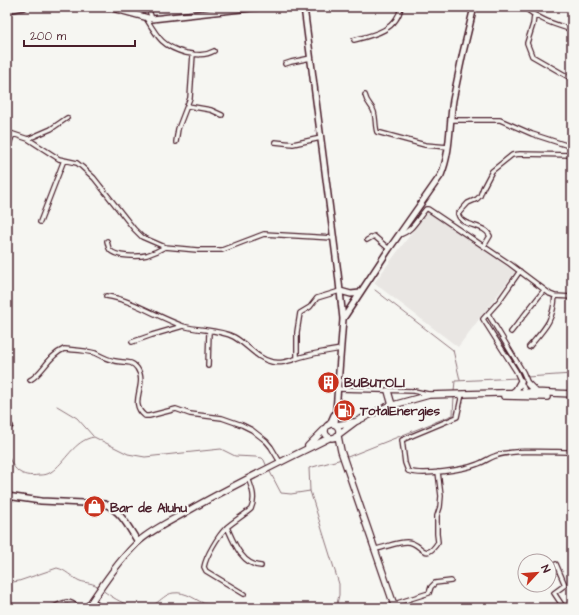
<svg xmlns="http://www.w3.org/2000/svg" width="579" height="615" viewBox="0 0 579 615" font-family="'Architects Daughter',sans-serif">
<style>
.built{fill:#e9e6e3}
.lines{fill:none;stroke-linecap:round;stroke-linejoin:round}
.stream{stroke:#8e747a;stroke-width:1}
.street-casing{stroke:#4a1f2b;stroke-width:6}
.secondary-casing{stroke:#4a1f2b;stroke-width:8}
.primary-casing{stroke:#4a1f2b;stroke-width:8}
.street{stroke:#f6f6f2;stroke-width:3.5}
.secondary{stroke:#f6f6f2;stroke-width:5}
.primary{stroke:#f6f6f2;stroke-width:5.5}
.labels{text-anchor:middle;stroke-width:4;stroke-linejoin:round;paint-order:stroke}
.poi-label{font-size:13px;font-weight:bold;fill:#4a1f2b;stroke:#f6f6f2;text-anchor:start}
</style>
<rect width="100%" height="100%" fill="#f6f6f2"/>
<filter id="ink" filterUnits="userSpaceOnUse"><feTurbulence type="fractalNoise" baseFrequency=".025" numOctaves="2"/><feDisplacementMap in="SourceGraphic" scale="8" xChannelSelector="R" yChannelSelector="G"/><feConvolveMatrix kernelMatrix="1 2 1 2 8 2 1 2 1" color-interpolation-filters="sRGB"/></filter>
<g filter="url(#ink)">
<path class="built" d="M428 211 515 272 458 347 374 283Z"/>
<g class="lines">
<path class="stream" d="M375 290 453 350 460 380
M527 377 572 374
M454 391 455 381 518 378
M57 406 77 418 93 436
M7 453C13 469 20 478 39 475 43 475 47 475 51 472 65 463 74 440 94 437L128 454 145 457 221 449 235 456 256 457 262 458 264 460 267 467
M345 458 453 415 454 396
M269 470 281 493 291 494 310 491 309 468 342 459
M310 491 339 584V595L336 608
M7 583 19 581 57 568C66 570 71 577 80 581 86 583 94 583 99 587
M101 589C115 600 138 614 155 604 161 600 166 594 173 593 187 591 196 601 208 605 211 606 216 607 219 608"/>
<defs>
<path id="street" d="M148 7 152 19
M524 7C539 20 554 24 572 30
M534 16 533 24 527 43 532 56 572 79
M146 18C158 38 163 47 186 53 196 55 205 56 214 51
M354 40C374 35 397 30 401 7
M285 64 291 62 311 58
M365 95C367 104 372 105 374 112 376 119 375 126 377 132L425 145 448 147
M188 106 211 110 222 115
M451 120H500L532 134 572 147
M7 132 28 139 51 129 67 118
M28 139 59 159 77 163 82 167 94 178 134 229 142 237 165 247 197 250H222L264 234 333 238
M176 142 178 129 190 98 193 54
M275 142 293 144 321 138
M7 149 13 134
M40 222 64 160
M399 235C413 231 417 219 426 209H428L510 264 550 294 555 296 572 297
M367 240 374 236 389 249
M107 241C108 244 108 248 110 250 115 257 139 257 147 255 153 253 160 250 165 247
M484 246 490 236C484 223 462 228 458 214L468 203 477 199 480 196 483 188 492 171 512 155 520 154 572 155
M520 271 499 301 483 319 516 371 526 393
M106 296C133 300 157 317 183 326 199 331 218 329 234 337 247 344 257 359 272 362 283 364 291 360 301 357 314 353 328 351 341 349
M488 314 523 372 529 386
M511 332 544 290
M132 342 152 335 183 326
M529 347C545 328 553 322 555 296
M297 358V332L300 313 310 307 317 298 340 291
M208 366 209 331
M30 380C43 373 48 356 64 349 74 350 85 350 95 353 101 356 108 360 115 361 123 363 132 360 137 368 149 385 127 402 145 416H149L176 409 190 414 222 418 242 425 252 430 266 441 271 447 280 462
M338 389 414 391 428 394
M462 394 457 417 402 440 405 463 408 471C423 476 463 470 478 464 484 462 489 458 495 456 513 449 552 452 572 452
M7 422 11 426
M227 527C234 543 242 565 261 566
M376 549C386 547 397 542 407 542 422 542 424 564 438 542L437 534V516L440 507 441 496 438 472
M556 564 565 585 554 593 564 608
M244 594 206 571 204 567C206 556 218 536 226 528 234 521 243 516 251 509 256 498 252 488 248 478
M92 600 101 608
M394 604 429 593 431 587 435 583 451 581
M52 608C65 602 67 598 79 608"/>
<path id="secondary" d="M108 7 152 19 259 7
M304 7 338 273 343 319 335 424
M7 10 24 7
M340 291 351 294 360 293
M343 319 389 249 441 175C451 151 449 125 453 100 459 69 466 38 474 7
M330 424 334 415
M7 496 41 501 105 504C121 511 129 528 138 542"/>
<path id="primary" d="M528 384 537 393
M388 391 392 405
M512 393 516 390 521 381
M504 396 547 397
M325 431a7 7 0 1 1 14 0a7 7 0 1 1-14 0Z
M337 425 353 422
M339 434 355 422 386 407 429 395 531 392 572 394
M338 436 341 451 395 608
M308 446 325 429
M87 608C102 586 117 563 137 543 149 531 171 521 186 512 233 485 281 462 329 438"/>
</defs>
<use href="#street" class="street-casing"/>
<use href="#secondary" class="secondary-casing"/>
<use href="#primary" class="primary-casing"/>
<use href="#street" class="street"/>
<use href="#secondary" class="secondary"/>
<use href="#primary" class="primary"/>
</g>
</g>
<defs>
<symbol id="building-disc" viewBox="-11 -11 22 22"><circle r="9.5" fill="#c8321e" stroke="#f6f6f2"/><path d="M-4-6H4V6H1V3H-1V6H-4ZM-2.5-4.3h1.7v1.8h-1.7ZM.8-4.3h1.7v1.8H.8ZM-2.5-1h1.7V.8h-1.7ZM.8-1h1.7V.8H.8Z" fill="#fff"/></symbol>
<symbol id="fuel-disc" viewBox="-11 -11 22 22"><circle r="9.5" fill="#c8321e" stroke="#f6f6f2"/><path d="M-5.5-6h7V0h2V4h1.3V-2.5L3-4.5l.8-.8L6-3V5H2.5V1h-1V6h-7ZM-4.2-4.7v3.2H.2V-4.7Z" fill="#fff"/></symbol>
<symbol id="shop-disc" viewBox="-11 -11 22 22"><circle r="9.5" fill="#c8321e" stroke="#f6f6f2"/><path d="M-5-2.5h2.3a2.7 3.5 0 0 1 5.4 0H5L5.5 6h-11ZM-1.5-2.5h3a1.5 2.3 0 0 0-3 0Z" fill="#fff"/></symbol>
</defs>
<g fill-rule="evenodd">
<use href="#building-disc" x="316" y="370" width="25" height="25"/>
<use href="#fuel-disc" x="332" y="398" width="25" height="25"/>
<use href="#shop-disc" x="82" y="494" width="25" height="25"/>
</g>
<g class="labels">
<g class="poi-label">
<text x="344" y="387">BUBUTOLI</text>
<text x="360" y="415">TotalEnergies</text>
<text x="110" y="512">Bar de Aluhu</text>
</g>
</g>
<rect width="579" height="615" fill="none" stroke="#f6f6f2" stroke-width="24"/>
<rect x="12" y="12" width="555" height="591" fill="none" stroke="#4a1f2b" stroke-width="1.5" filter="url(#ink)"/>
<g transform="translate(537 573) rotate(64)"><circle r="19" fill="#f6f6f2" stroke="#b1a0a2"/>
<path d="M0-3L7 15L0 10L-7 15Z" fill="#c8321e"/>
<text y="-6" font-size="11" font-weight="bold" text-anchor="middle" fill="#4a1f2b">N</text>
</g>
<path d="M24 40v6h111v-6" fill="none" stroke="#4a1f2b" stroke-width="2"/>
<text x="30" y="40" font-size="12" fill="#4a1f2b" stroke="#f6f6f2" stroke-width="3" paint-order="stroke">200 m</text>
</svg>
